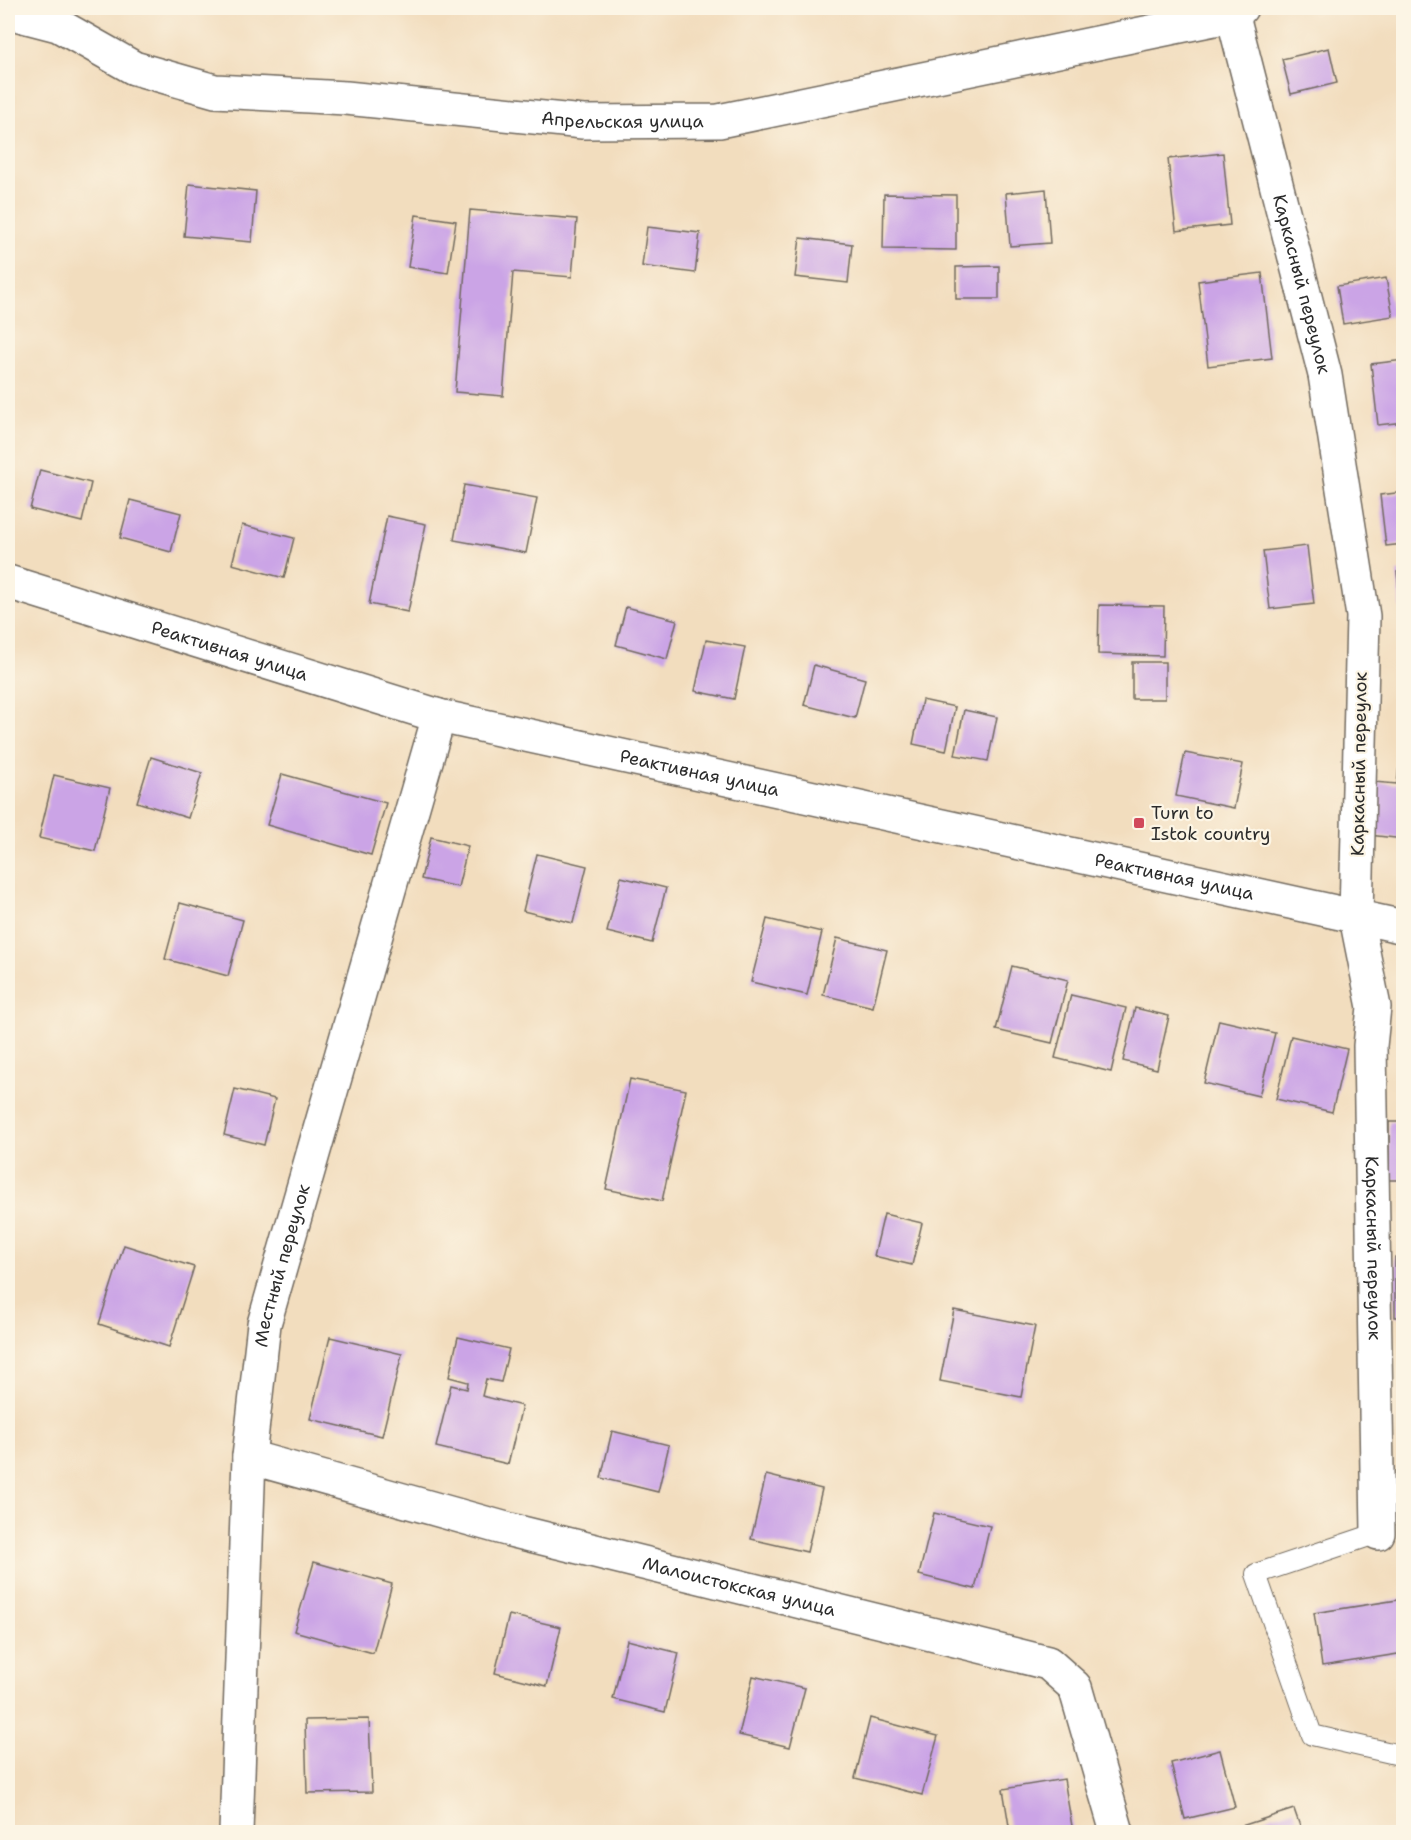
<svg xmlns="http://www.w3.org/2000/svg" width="1411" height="1840" viewBox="0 0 1411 1840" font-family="'Shantell Sans',sans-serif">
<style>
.building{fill:#cba4e6}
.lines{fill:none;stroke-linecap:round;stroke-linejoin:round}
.lane-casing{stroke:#71695e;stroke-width:22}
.street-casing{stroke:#71695e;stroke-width:36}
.secondary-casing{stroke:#71695e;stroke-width:36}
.lane{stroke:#fff;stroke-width:20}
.street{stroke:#fff;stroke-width:33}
.secondary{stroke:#fff;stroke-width:33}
.poi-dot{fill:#d1495b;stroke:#fcf5e5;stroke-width:2}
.labels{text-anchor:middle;stroke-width:4.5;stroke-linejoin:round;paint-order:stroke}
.street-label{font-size:18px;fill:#2b2b2b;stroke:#fcf5e5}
.poi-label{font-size:18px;fill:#2b2b2b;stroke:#fcf5e5;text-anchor:start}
</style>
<rect width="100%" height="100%" fill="#fcf5e5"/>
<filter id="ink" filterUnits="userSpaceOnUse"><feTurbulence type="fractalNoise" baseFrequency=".0167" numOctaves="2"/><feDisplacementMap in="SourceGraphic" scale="12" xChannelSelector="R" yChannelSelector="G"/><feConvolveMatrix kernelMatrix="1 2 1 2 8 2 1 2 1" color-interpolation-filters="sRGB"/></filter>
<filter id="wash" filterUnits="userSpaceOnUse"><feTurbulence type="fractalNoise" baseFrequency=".008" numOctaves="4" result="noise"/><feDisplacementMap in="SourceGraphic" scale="24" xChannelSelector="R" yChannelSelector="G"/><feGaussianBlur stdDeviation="1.35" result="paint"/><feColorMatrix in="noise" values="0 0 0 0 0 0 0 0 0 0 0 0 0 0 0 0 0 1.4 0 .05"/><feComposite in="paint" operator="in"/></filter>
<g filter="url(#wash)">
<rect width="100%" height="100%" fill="#f2ddbe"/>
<g id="blocks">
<path class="building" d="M1329 48 1337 83 1291 94 1282 59Z
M1223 153 1230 225 1176 231 1168 159Z
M189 184 256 191 252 242 184 236Z
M1046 189 1050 243 1010 246 1006 193Z
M884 194 956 195V250L883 249Z
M470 210 577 219 572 277 513 272 503 396 455 392Z
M416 215 456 221 448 273 408 267Z
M647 227 700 233 695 273 642 266Z
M800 238 852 244 848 283 795 277Z
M999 266V299H956V267Z
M1262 273 1272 358 1208 366 1198 281Z
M1386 278 1393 316 1343 324 1337 286Z
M1404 360V422L1378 425 1371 364Z
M40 470 91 483 82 522 30 509Z
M464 485 537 498 526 553 454 540Z
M1404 492V544L1386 546 1380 495Z
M130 500 181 513 171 552 120 538Z
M387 516 426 524 408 612 369 604Z
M242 525 294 538 284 578 232 564Z
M1307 546 1314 604 1270 609 1263 551Z
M1404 571V609H1401L1397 572Z
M1099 605 1164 606 1163 656 1098 654Z
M626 607 677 620 667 659 616 645Z
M706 640 745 647 734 699 695 691Z
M1132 662H1165V699H1132Z
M814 665 865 679 855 718 804 705Z
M922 700 955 707 946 751 913 744Z
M964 710 997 717 988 761 955 755Z
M1402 737 1404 839 1369 835 1374 782 1397 784Z
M1185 753 1243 764 1234 808 1176 796Z
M151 757 202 773 188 818 137 802Z
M282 774 386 803 371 855 267 825Z
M54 775 110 788 95 851 39 838Z
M431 837 468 846 458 887 421 879Z
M537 854 587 866 573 923 523 911Z
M621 877 666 888 652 943 607 932Z
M180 903 243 920 228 976 165 959Z
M767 919 822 932 807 995 751 982Z
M837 938 887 950 873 1007 823 995Z
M1012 966 1068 980 1052 1043 996 1030Z
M1071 995 1126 1008 1111 1072 1055 1058Z
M1135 1008 1169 1016 1157 1069 1123 1061Z
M1219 1020 1275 1033 1259 1096 1204 1083Z
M1291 1036 1347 1049 1332 1112 1276 1099Z
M630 1079 686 1090 662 1201 606 1189Z
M235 1089 275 1099 264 1145 224 1135Z
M1389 1122H1404V1180H1389Z
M884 1214 922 1223 912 1265 874 1256Z
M124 1245 194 1267 169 1347 99 1324Z
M1395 1257H1404V1317H1395Z
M954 1310 1035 1326 1021 1397 940 1381Z
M330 1337 402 1354 382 1436 310 1419Z
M458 1337 509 1349 501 1382 486 1379 482 1396 522 1406 508 1464 436 1447 451 1385 467 1389 468 1382 449 1377Z
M612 1431 669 1445 658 1492 601 1478Z
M766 1475 822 1489 807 1552 751 1539Z
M934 1513 990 1526 975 1589 919 1575Z
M314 1562 392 1584 373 1653 294 1631Z
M1404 1599V1653L1322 1666 1314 1613Z
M509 1615 561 1627 547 1686 495 1673Z
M627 1640 679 1653 665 1712 613 1699Z
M753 1676 805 1688 790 1747 739 1735Z
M870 1718 938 1736 922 1795 855 1778Z
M369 1719 372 1792 307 1793 305 1720Z
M1220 1750 1235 1807 1185 1819 1171 1763Z
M1064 1779 1073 1832H1010L1003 1789Z
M1294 1809 1302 1832H1229V1830Z"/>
</g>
</g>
<g filter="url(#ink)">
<use href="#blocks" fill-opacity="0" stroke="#71695e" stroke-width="1.5"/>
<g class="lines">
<defs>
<path id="lane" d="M1378 1533 1256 1574 1312 1735 1404 1756"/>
<g id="street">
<path id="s1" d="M1231 8 1325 375 1363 616 1356 917 1374 1007 1370 1046 1378 1533"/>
<path id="s2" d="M8 12 58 25 134 68 215 91 346 98 583 122 719 121 1233 15 1241 8"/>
<path id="s3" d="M249 1457 510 1530 1048 1663 1075 1687 1117 1832"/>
<path id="s4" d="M236 1832 249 1457 264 1324 439 716"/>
</g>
<g id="secondary">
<path id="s5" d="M8 582 439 716 1404 927"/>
</g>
</defs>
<use href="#lane" class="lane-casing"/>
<use href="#street" class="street-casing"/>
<use href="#secondary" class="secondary-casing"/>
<use href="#lane" class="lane"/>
<use href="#street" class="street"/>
<use href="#secondary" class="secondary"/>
</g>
</g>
<rect class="poi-dot" x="1133" y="817" width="12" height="12" rx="3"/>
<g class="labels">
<g class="street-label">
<text dy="6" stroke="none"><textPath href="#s2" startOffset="632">Апрельская улица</textPath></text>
<text dy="6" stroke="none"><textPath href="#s1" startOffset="285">Каркасный переулок</textPath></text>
<text dy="6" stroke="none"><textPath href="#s5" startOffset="232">Реактивная улица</textPath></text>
<text transform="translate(1359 764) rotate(-89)" y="6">Каркасный переулок</text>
<text dy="6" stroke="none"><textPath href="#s5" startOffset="718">Реактивная улица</textPath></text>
<text dy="6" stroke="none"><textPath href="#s5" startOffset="1204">Реактивная улица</textPath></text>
<text dy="6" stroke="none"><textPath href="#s1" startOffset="1257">Каркасный переулок</textPath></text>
<text dy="6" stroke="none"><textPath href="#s4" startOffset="570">Местный переулок</textPath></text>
<text dy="6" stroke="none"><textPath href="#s3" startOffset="507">Малоистокская улица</textPath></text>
</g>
<g class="poi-label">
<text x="1151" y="819">Turn to<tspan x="1151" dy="21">Istok country</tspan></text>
</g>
</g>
<rect width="1411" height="1840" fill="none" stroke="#fcf5e5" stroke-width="30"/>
</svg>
